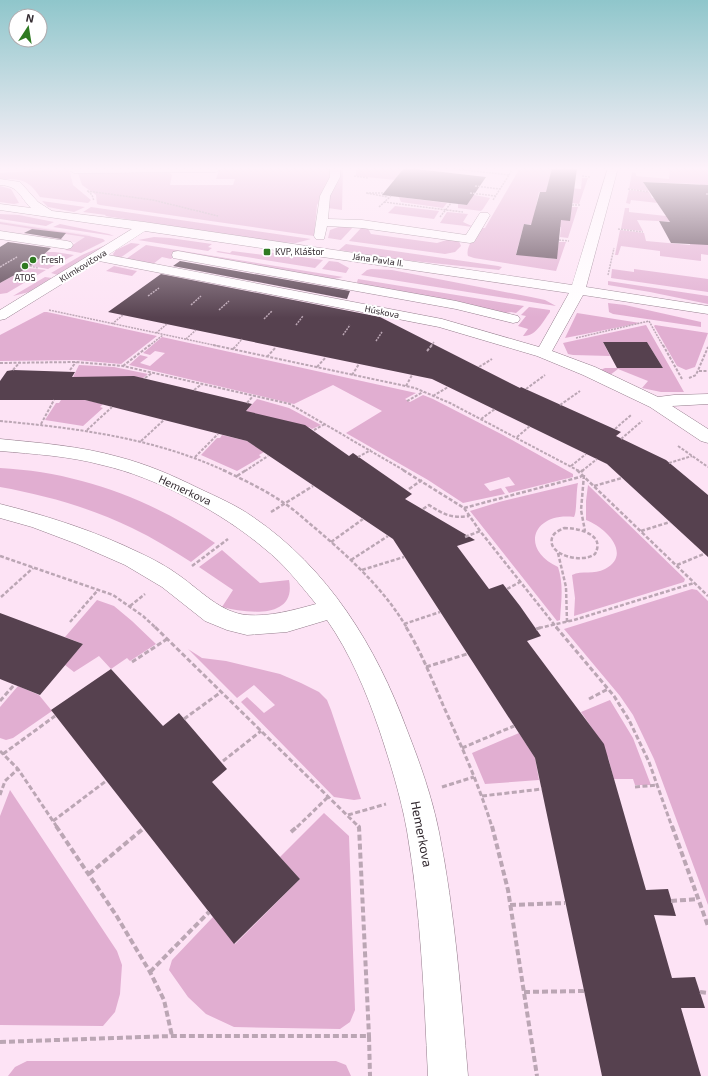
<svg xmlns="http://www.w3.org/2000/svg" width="708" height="1076" viewBox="0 0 708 1076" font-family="'Exo 2',sans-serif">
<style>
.built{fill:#f6d5eb}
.green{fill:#e1aed1}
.building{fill:#56414f}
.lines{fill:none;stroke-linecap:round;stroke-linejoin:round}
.minor-casing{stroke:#937c8b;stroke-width:1}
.path-far4{stroke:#bba6b4;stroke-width:1.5;stroke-dasharray:2 1;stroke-linecap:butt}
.path-far3{stroke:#bba6b4;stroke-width:2;stroke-dasharray:3 1.5;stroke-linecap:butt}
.path-far2{stroke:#bba6b4;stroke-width:2.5;stroke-dasharray:4 2;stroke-linecap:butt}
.path-far1{stroke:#bba6b4;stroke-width:3;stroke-dasharray:5 2.5;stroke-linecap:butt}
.path{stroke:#bba6b4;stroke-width:4;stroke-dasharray:6 3;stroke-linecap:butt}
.minor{fill:#fff;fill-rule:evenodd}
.poi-dot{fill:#2e7a21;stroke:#fff;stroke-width:1.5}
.labels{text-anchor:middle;stroke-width:4;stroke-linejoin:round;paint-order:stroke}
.far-poi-label{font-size:9px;fill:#342b31;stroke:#fff;text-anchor:start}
.far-street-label{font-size:9px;fill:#342b31;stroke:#fff}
.street-label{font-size:11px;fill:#342b31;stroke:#fff}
.near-street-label{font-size:13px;fill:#342b31;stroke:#fff}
</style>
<rect width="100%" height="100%" fill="#fde3f5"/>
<path class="built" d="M0 221 91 235 78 243 0 232Z"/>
<path class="green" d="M220 168H333L331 178 317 205 314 236 100 205 97 204 96 195 82 185 78 173 97 171H168L172 175 170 185H233L235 179H216Z
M338 168H343L342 210 328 208 330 189 338 172Z
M356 168H404L400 173H403L396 180 356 176Z
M520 168H552L548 186 581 189 582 178H588L579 204 572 203 573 195 539 192 534 217 572 207H578L568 238 560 237 561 227 524 224 516 254 556 259 559 242H566L556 271 474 258 468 256C465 247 476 235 480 228H485Z
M653 168H708V194L705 192 700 184 643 182 649 191 629 189 632 172 636 173V176L669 179 670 170Z
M69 169 73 185 91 200 88 203 40 197C28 179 21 179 0 179V173Z
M0 186 11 189 19 203 14 204 0 202Z
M629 190 649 192 652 198 673 199 701 223 637 220 643 231 621 229 625 208H629V212L666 216 667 204 631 200 630 204 626 203Z
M469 194 490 198 483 209 481 211 458 208V204L467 205 471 199Z
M399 197 447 203 443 208 401 202Z
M42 201 85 207 74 212 48 207Z
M395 206 439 211 434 219 388 213Z
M91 207 311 239 296 243 279 242 105 216 106 215 83 212Z
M447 212 468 214 463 222 474 227 440 223Z
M0 214 19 215 54 222 46 226 0 219Z
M0 222 89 236 103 239 105 241 81 253 65 250 85 237 0 224Z
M60 224 109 234 114 236 53 227Z
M341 226H354L341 240 328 238 330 230Z
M362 227H367L371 234 437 243 450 239 459 241 461 246 455 252 445 254 349 241Z
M620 230 644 233 646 241 690 245V243L708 244V255L701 254V261L660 256V251L621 246 618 255H615Z
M154 237 170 238 212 244 208 247 212 248 208 251 138 240Z
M110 243 58 275 51 273 82 255Z
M131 243 140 244 120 258 114 256 113 254 116 250Z
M346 244 498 266 502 267 499 270 404 260 339 250Z
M146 245 343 277 335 279 179 253 171 259 162 257 153 264 126 259Z
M218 251 230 253 232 251 264 255 267 252 323 260 315 268 216 252Z
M47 252H55L74 255 48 269 31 266Z
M329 261 338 262 349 268 346 273 322 269Z
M114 266 137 271 132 276 106 271Z
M28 268 46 270 7 293 0 294V283Z
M371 269 392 270 531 297 545 300 556 306 361 275 367 270Z
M612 269 634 272V269L708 279V292L611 278Z
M45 277 52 278 29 292 13 296Z
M358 279 524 306 516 313 511 312 506 313 358 284 357 282Z
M608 281 708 296V304L650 292 608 285Z
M608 303 625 305 701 322V327L613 314 609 312Z
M529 307 550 310V312C543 321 536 337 523 336L528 329 518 326 526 316 521 315Z
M44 312H47L157 336 121 364 76 360 0 361V335Z
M577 313 640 323 565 338Z
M646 325 684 392H661L642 388 648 381 618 369 610 375 600 370 605 368H663L647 342H603L610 356 573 355 568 354 563 343Z
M655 325 708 333 695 367 686 370 677 366 654 326Z
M162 337 416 393 405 399 410 402 423 395 433 399 503 435 573 474V477L509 493 505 487 515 485 509 477 484 484 490 491 501 488 505 494 463 503 428 480 346 433 382 411 333 385 294 404 129 365 140 355 148 357 140 363 150 366 165 353 155 351 150 355 143 353Z
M79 365 114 367 148 374 143 378 73 377Z
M257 399 289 408 321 425 312 429 309 427 300 432 246 411Z
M61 400H85L103 404 100 407 103 408 83 426 45 420 56 403H59Z
M222 435 247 441 264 452 259 455 261 457 237 471 201 455 217 438H220Z
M0 468C78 472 151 499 215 543L191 562C172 550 153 538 132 528 91 508 45 495 0 487Z
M578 483C576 491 577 512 574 517 533 512 519 549 558 567 564 585 561 602 560 620L557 621 470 511 499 502Z
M588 485 685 579 684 582 574 616 575 598 572 575C582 570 594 575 605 569 633 554 605 527 586 520V501Z
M222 550 260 583 289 580C297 620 246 613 222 607L233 590 199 567Z
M692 589 697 590 708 601V905L654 759 633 715 620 696 564 629Z
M97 600 114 606 132 621 156 644 130 661 127 658 111 669 99 656 74 672 65 665 83 644 65 637Z
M188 649 202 658 226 661 280 674 301 683 319 692 327 700 331 710 361 799 354 800 334 797 241 702 247 697 264 713 275 705 254 685 237 698Z
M18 686 39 695 52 711 13 738 6 740 0 738V707Z
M610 700 633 738 651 785H635L633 779H614L608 757H578L594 731 581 712Z
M519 733 535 758 539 780 485 784 472 753Z
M10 790 117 951 122 965 120 994 115 1012 103 1026 0 1025V816Z
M324 813 349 836 355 1010 350 1022 340 1029 234 1027 206 1014 188 997 169 970 172 960 213 917 235 944 300 879 280 857Z
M27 1061H336L346 1065 351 1076H8L15 1067Z"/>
<path class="building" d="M404 168 416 169 486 177 467 205 382 195Z
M552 168H577L570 221 561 220 557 259 516 255 524 224 531 225 540 192H546Z
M643 182 708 185V245L671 243 659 221 670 222Z
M32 229 66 233 61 239 24 233Z
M8 242 51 248 31 266 0 283V247Z
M180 261 350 291 347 299 173 266Z
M161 274 380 317 520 388 521 387 621 432 616 436 666 460 708 495V557L607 464 432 379 108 312Z
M603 342H647L663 368H617Z
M13 370 75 372 72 377 134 376 252 404 246 411 305 425 349 456 353 453 412 494 405 499 475 540 457 546 489 589 503 584 520 606 541 636 527 641 604 744 646 890 668 889 676 916 654 915 672 978 695 977 705 1008H681L701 1076H602L535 758 393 539 247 441 85 400H0V381L7 371Z
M0 613 83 644 40 695 0 679Z
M111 669 163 726 179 713 227 769 212 782 300 879 234 944 51 710Z"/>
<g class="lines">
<defs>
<path id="minor" d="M71 168H220L221 169 216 172 74 173 69 170Z
M330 168H340V177L330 196 328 219 362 220 466 235 480 213H488L490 215 474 242 470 243 362 228 327 226 324 239H316L314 236 320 196 330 177Z
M608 168H618L586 287 708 306V314L583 295 552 351 595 367 658 397 674 395 708 394V404L672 406 708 429V443L701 441 650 407 583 375 537 356 439 327 99 261 5 319 0 320V310L132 229 0 210V204L31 208C19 196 19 186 0 185V179L20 182 38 202 52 211 144 222 572 285ZM145 231 569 293 539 347 442 319 108 255Z
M0 231 67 241 71 242 73 245 71 248 67 249 0 239Z
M178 251 456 301 518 316 520 319 518 322 513 323 456 309 173 258 172 255 173 252Z
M0 439C40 443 80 446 119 457 146 464 172 475 198 488 217 497 236 505 253 517 328 568 376 646 407 730 420 763 432 797 439 832 455 912 461 995 468 1076H428C424 995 421 912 407 831 401 797 390 762 379 729 366 691 350 653 327 620L287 632 247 635 227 630 205 621 162 587 125 565 77 544 32 527 0 518V504C48 516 95 531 140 553 153 559 168 567 180 576 200 590 221 613 247 615 269 617 294 610 316 604L312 599C298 582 283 563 265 549 223 513 156 477 102 465 69 456 34 454 0 451Z"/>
</defs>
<use href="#minor" class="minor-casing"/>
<path class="path-far4" d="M447 168 509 175 493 200
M28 169 55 168
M509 175 513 168
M354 176 368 178
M582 176 590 177
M475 186 500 189
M628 189 649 192
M87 191 153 200 218 216
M88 191 92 195 94 201
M383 193H366L388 197
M470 193 496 196
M706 194H708
M384 202 463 212
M572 205H580
M379 207 391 196
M440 217 451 203
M618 229 643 232
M559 240 569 241
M30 266 38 268
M0 267 17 257
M608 275 614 248
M148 296 159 288
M191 305 201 296
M49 310 218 346
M219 310 229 301
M264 319 272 311
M112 324 123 315
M296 325 303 316
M156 333 167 324
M343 335 350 325
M576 338 649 321 663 346
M186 339 196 330
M376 341 382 332
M149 346 163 335
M236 346 242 339
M431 346 434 342"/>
<path class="path-far3" d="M213 345 415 388 450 403 579 471
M663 345 682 379
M233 349 237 345
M427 351 432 345
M267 357 276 347
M0 363 76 362 123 366 290 404 405 471
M123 366 150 345
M317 367 326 357
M479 367 492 359
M13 370 20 362
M70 370 76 362
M699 371H708
M352 375 359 364
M145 378 152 373
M689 378 696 375 708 347
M406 386 412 375
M526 389 545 375
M194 390 202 384
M433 396 448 387
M407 401 423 392
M247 403 253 396
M560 405 580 391
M481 419 495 409
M0 421C76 428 155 438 225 471
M41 424 54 400
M615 429 631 415
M87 430 112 407
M314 430 325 424
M517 437 530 426
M621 439 642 421
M141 441 164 420
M678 446 708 467
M195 457 218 434
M358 457 371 450
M669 463 692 456
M571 466 586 454
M245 471 268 456
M582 471 597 459"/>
<path class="path-far2" d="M223 470C244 480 265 490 284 503 295 510 305 520 315 528 350 558 384 589 407 628
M403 470 464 508 480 531 557 628
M577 470 708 596
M581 472 583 470
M584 475 581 510 585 531
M237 476 246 470
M594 486 622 478
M409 489 422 480
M464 508 580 477 584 474
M423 509 429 505C443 514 452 519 469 516
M271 512 313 486
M564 528C578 528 606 534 595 554 582 564 547 555 552 538 553 533 560 530 564 528Z
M641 531 670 522
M465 537 480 531
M331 542 363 519
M558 553 566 587 567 622
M0 556 113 595 143 616 156 628
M351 560 388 536
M677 565 704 554
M192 566 228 539
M362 570 404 557
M507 589 520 582
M1 597 33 568
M130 606 145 594
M70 622 98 590
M404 624 440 612
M539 628 574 620 694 583"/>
<path class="path-far1" d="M155 627 359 827
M406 627C421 652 432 679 443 705 461 745 479 785 492 827
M556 627 614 696 629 720 649 762 672 827
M536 629 543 627
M132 662 167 639
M426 667 467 654
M589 699 608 689
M0 701 14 685
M184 719 221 692
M462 748 514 726
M0 751 18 769
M3 754 55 716
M223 761 261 731
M442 787 474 777
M635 787 658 785
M0 795 5 781 18 769 57 827
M482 796 542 789
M348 815 386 804
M53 821 106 781
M297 827 328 797"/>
<path class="path" d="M56 826 116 915 150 972 164 1000 172 1036
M358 826 359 827 369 1036
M492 826 508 890 537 1076
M672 826 708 926
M291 832 298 826
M89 874 144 828
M671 901 698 899
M510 905 565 903
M150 972 209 912
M524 992 584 991
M700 992 708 993
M0 1042 172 1036H369L370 1076"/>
<use href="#minor" class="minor"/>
</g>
<linearGradient id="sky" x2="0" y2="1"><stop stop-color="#8fc6cb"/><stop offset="0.53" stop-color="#fef2fa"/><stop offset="1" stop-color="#fef2fa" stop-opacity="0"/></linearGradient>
<rect width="708" height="318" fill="url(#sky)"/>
<g class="poi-dot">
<rect x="263" y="248" width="8" height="8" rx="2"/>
<circle cx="33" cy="260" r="4"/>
<circle cx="25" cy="266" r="4"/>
</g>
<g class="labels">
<g class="far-poi-label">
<text x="275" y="255">KVP, Kláštor</text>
<text x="41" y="263">Fresh</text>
<text x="25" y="281" text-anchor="middle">ATOS</text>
</g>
<g class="far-street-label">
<text transform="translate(378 260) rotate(8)" y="3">Jána Pavla II.</text>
<text transform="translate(83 266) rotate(-32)" y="3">Klimkovičova</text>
<text transform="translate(382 312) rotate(11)" y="3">Húskova</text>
</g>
<g class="street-label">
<text transform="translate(185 490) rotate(25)" y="4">Hemerkova</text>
</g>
<g class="near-street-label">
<text transform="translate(422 834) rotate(79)" y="5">Hemerkova</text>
</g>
</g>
<g transform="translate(28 28) rotate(12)"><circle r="19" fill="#ffffff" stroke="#aeaaad"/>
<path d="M0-3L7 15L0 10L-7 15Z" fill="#2e7a21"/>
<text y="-6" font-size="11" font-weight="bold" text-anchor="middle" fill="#342b31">N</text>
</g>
</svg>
